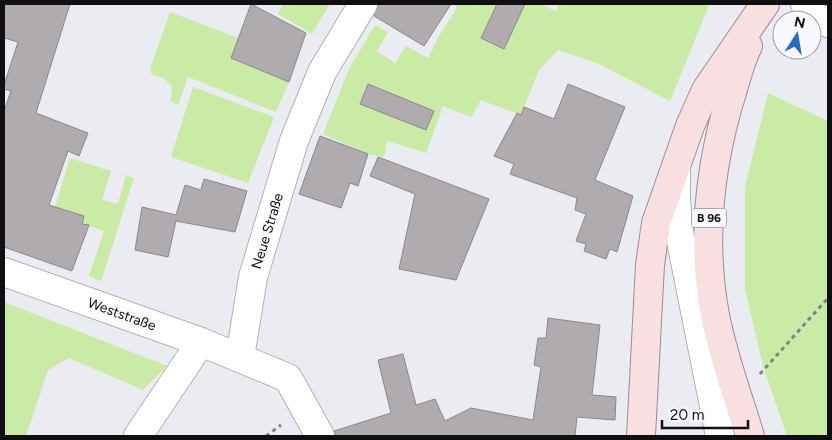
<svg xmlns="http://www.w3.org/2000/svg" width="832" height="440" viewBox="0 0 832 440" font-family="Figtree,sans-serif">
<style>
.green{fill:#c9eba5}
.building{fill:#b0abaf;stroke:#8c878b}
.lines{fill:none;stroke-linecap:round;stroke-linejoin:round}
.minor-casing{stroke:#b2b1b8;stroke-width:30}
.major-casing{stroke:#a4898d;stroke-width:30}
.path{stroke:#808085;stroke-width:3;stroke-dasharray:4 4;stroke-linecap:butt}
.minor{stroke:#fff;stroke-width:28}
.major{stroke:#f8dfe2;stroke-width:28}
.labels{text-anchor:middle;stroke-width:5;stroke-linejoin:round;paint-order:stroke}
.shield{fill:#f9f8fe;stroke:#565659;stroke-width:1}
.shield-label{font-size:12px;font-weight:bold;fill:#101012}
.street-label{font-size:14px;fill:#101012;stroke:#f9f8fe}
</style>
<rect width="100%" height="100%" fill="#ebebf2"/>
<path class="green" d="M283 4H330L312 34 278 14Z
M453 4H497L481 38 504 48 525 4H541L556 11 559 4H706L709 5 670 101 599 64 558 50 539 70 521 115 481 100 471 117 443 106 426 153 387 141 384 157 368 154 323 134 349 69 375 25 388 32 377 51 395 63 406 46 428 58 439 36 457 8Z
M170 12 238 38 231 58 289 82 276 112 188 77 178 105 171 102 172 87 164 78 152 75 150 69Z
M193 87 274 117 248 183 171 157Z
M768 93 828 121V436H787L763 366 745 289V188Z
M14 132 26 195 55 207 70 158 111 171 102 200 118 204 126 175 134 178 101 281 89 276 104 231 82 224 84 216 75 213 72 220 4 195V158Z
M4 302 167 366 143 390 69 358 48 370 26 436H4Z"/>
<path class="building" d="M4 4H70L36 113 88 133 79 156 68 151 49 205 84 216 82 224 89 225 72 271 4 247V111L11 91 4 89V85L18 42 4 38Z
M251 4 306 33 289 82 231 58Z
M379 4H451L424 46 374 16Z
M497 4H525L504 49 481 38Z
M368 84 434 111 426 130 360 104Z
M568 84 625 107 595 180 633 196 617 252 610 249 606 259 584 251 586 244 576 241 586 214 575 210 577 198 510 174 514 164 494 156 517 113 521 115 524 107 554 119Z
M320 136 368 154 358 186 350 183 341 208 299 194Z
M378 157 489 199 456 280 399 269 415 194 370 176Z
M204 179 247 191 235 232 176 221 168 257 135 250 142 207 176 215 185 185 201 190Z
M548 318 600 325 592 395 616 397 615 420 577 417 575 436H336L334 431 391 413 378 360 403 354 416 405 435 399 445 421 471 408 533 420 541 367 534 365 538 338H546Z"/>
<g class="lines">
<defs>
<path id="minor" d="M805 4 816 17 828 23
M676 169V197L678 226 720 436
M4 272 201 342 288 378 320 436
M240 357 253 277 294 141 322 72 363 4
M138 436 201 342"/>
<path id="major" d="M748 46C741 60 737 75 733 89 710 162 701 240 715 315 723 357 738 396 750 436
M641 436 650 265 656 223 690 126 706 90 765 4"/>
</defs>
<use href="#minor" class="minor-casing"/>
<use href="#major" class="major-casing"/>
<path class="path" d="M760 374 828 298
M266 436 281 425"/>
<use href="#minor" class="minor"/>
<use href="#major" class="major"/>
</g>
<g class="labels">
<rect class="shield" x="691.5" y="208.5" width="35" height="19" rx="4"/>
<g class="shield-label">
<text x="709" y="222">B 96</text>
</g>
<g class="street-label">
<text transform="translate(267 231) rotate(-73)" y="5">Neue Straße</text>
<text transform="translate(122 314) rotate(20)" y="5">Weststraße</text>
</g>
</g>
<rect width="832" height="440" fill="none" stroke="#101012" stroke-width="10"/>
<g transform="translate(797 35) rotate(12)"><circle r="24" fill="#f9f8fe" stroke="#9c9ba0"/>
<path d="M0-4L9 19L0 12L-9 19Z" fill="#276cbd"/>
<text y="-8" font-size="14" font-weight="bold" text-anchor="middle" fill="#101012">N</text>
</g>
<path d="M662 420v8h86v-8" fill="none" stroke="#101012" stroke-width="2.5"/>
<text x="670" y="420" font-size="15" fill="#101012" stroke="#f9f8fe" stroke-width="4" paint-order="stroke">20 m</text>
</svg>
